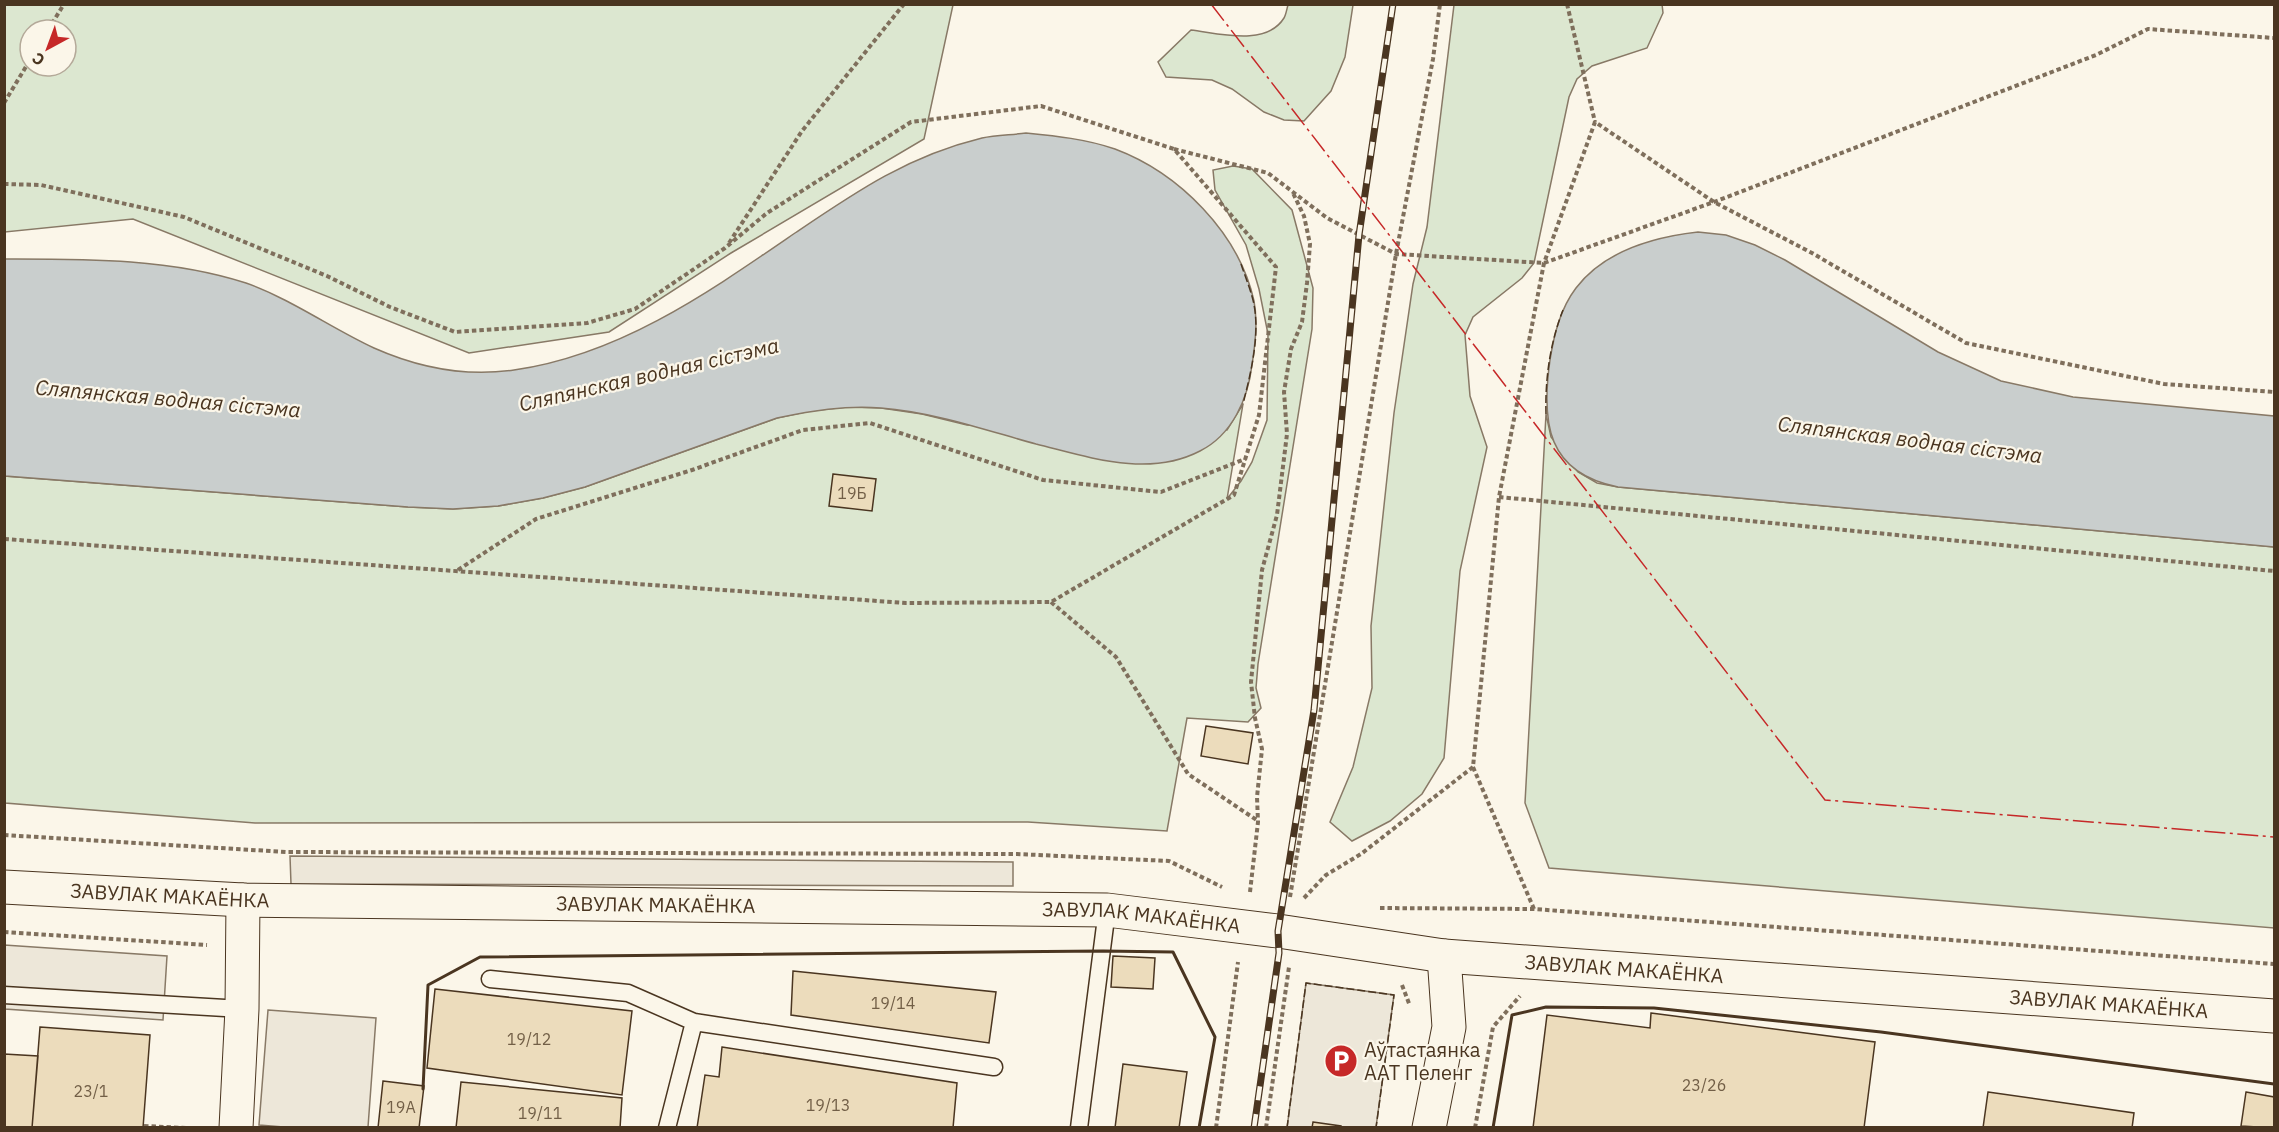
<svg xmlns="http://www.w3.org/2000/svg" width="2279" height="1132" viewBox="0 0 2279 1132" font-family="'IBM Plex Sans',sans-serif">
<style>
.green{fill:#dce7d0;stroke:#887966;stroke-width:1.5;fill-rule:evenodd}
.parking{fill:#ede7d9;stroke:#887966;stroke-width:1.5}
.water{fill:#c9cecd;stroke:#887966;stroke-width:1.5}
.building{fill:#ecdcbc;stroke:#4a3520;stroke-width:1.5}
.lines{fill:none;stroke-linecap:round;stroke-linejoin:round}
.lane-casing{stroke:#4a3520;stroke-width:19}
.street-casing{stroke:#4a3520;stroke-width:35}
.path{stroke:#7f6f5c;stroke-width:4;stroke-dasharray:4.5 3;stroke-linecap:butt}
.lane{stroke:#fbf6e9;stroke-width:16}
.street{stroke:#fbf6e9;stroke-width:33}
.rail-casing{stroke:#4a3520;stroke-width:7}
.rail{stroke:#fbf6e9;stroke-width:4.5;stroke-dasharray:14;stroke-linecap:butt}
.fence{stroke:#4a3520;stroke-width:1.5;stroke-dasharray:8 3;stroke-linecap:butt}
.wall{stroke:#4a3520;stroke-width:3}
.power{stroke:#c62828;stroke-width:1.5;stroke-dasharray:21 4.5 3 4.5;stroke-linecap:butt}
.labels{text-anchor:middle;stroke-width:4.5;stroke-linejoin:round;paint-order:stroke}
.number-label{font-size:16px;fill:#725f47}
.street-label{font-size:20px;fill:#4a3520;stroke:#fbf6e9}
.poi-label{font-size:20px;fill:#4a3520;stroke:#fbf6e9;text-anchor:start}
.water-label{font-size:21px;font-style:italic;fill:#4a3520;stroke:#fbf6e9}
</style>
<rect width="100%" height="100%" fill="#fbf6e9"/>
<path class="green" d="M5 4H953V5L924 139 731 253 609 332 469 353 133 219 5 232ZM30 30H66V66H30Z
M1288 5H1353L1345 57 1331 91 1304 121 1284 120 1264 112 1232 89 1212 80 1166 77 1158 62 1191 30C1218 33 1266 47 1284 18 1286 15 1287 8 1288 5Z
M1454 5 1662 4 1663 13 1647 48 1592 66 1577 79 1569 97 1534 263 1522 278 1473 317 1465 335 1470 396 1487 447 1460 571 1444 758 1422 794 1390 821 1352 841 1330 822 1353 767 1372 688 1371 626 1394 413 1413 284 1427 227Z
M1233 166 1252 169 1292 210 1313 288 1312 329 1258 664 1256 688 1261 708 1248 722 1187 718 1167 831 1028 822 255 823 5 803 4 476 408 507 453 509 498 506 543 498 585 487 777 418 810 411 847 407 881 408 922 414 967 425 1227 430 1243 404 1227 499 1241 481 1252 462 1267 420 1268 334 1259 289 1246 245 1215 190 1213 170Z
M1546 414 1551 437 1578 472 1597 483 1618 487 2274 547V928L1549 868 1525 803Z"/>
<path class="parking" d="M290 856 1013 862V886L291 884Z
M4 945 167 956 163 1020 5 1009Z
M1306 983 1394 995 1376 1127 1287 1128Z
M268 1010 376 1018 368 1127 296 1128 259 1125Z"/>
<path class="water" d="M1026 133C1056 136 1086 139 1115 149 1179 173 1239 233 1254 301 1258 322 1255 345 1252 365 1248 399 1232 435 1200 451 1148 478 1089 457 1036 444 985 430 933 412 881 408 845 405 811 411 777 418L585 487 543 498 498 506 453 509 408 507 5 476V259C84 259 169 258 246 283 291 299 331 328 374 348 419 368 466 377 514 370 620 355 709 292 795 233 857 191 908 156 982 138 996 135 1011 135 1026 133Z
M1698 232 1726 235 1755 245 1785 260 1938 352 2001 381 2073 397 2274 416V547L1618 487C1547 473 1541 423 1550 360 1554 335 1560 309 1576 288 1604 251 1654 237 1698 232Z"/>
<path class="building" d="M833 474 876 479 872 511 829 506Z
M1206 726 1253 733 1248 764 1201 756Z
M1113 956 1155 958 1153 989 1111 987Z
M793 971 996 992 989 1043 791 1015Z
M435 989 632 1011 622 1095 427 1068Z
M1651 1013 1875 1042 1864 1128H1533L1547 1015 1650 1028Z
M40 1027 150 1035 143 1128H32Z
M722 1047 957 1083 953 1128H697L705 1075 719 1077Z
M4 1054 38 1056 32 1128H4Z
M1123 1064 1187 1072 1179 1128H1115Z
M383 1081 424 1086 419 1128H378Z
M461 1082 622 1098 620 1128H456Z
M1988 1092 2134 1113 2132 1128H1983Z
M2246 1092 2274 1097V1128L2241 1126Z
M1313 1122 1341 1126V1128H1312Z"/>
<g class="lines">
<defs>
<path id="lane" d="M490 979 628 993 694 1022
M4 995 242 1009
M667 1128 694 1022 994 1067
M1079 1128 1107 910"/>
<g id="street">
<path id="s1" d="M4 887 243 900 1107 910 1278 931 1444 956 2274 1016"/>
<path d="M236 1128 242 1009 243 900"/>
<path d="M1429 1128 1449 1027 1444 956"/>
</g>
</defs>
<use href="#lane" class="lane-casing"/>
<use href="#street" class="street-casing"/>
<path class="path" d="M1567 4 1595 122
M48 30 64 4
M4 103 30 60
M1174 149 1268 173 1327 218 1396 254 1544 263 1714 202 2096 55 2148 29 2274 38
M4 184 41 185 184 217 327 276 390 307 455 332 587 323 635 309 725 248 767 213 911 122 1041 106 1174 149 1276 267 1259 415 1234 495 1051 602 906 603 4 539
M729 243 802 131 904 4
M1499 497 2274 571
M458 570 536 519 692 470 803 430 870 423 1043 480 1161 492 1245 459
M1051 602 1116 657 1188 774 1258 821
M4 835 286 852 1017 854 1169 861 1222 887
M1250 892 1258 822 1257 797 1262 749 1255 718 1251 682 1262 570 1277 515 1287 434 1284 392 1291 349 1302 322 1307 283 1310 244 1304 216 1293 193
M1290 897 1396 254 1433 59 1440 4
M1304 898 1326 875 1361 854 1473 767
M1380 908 1534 909 2274 964
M1534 909 1473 767 1499 497 1544 263 1595 122 1714 202 1812 253 1966 343 2164 384 2274 392
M4 932 207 945
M1402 985 1410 1006
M144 1126 186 1128
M1216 1128 1238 962
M1266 1128 1289 967
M1475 1128 1493 1027 1520 996"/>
<use href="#lane" class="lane"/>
<use href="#street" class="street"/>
<defs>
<path id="rail" d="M1254 1128 1279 953 1278 931 1314 710 1359 235 1393 4"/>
</defs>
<use href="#rail" class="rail-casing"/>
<use href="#rail" class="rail"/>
<path class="fence" d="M1241 264C1245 276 1250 288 1253 300 1261 333 1251 372 1243 404
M1546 414C1545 379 1550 343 1563 310
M1287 1128 1306 983 1394 995 1376 1128"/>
<path class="wall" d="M423 1089 428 985 480 957 1103 951 1173 952 1215 1037 1199 1128
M1493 1128 1512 1015 1546 1007 1654 1008 1881 1032 2274 1084"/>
<path class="power" d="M1211 4 1825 800 2274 837"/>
</g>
<defs>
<symbol id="parking-disc" viewBox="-11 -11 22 22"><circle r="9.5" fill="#c62828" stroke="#fbf6e9"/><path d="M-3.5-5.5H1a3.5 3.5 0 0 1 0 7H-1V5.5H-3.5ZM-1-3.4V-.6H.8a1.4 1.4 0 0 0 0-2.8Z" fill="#fff"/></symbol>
</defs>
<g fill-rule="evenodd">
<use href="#parking-disc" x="1322" y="1042" width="38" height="38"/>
</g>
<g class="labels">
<g class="number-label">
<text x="852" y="499">19Б</text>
<text x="893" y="1009">19/14</text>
<text x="529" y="1045">19/12</text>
<text x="1704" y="1091">23/26</text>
<text x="91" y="1097">23/1</text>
<text x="828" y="1111">19/13</text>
<text x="401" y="1113">19А</text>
<text x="540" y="1119">19/11</text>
</g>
<g class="street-label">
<text dy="7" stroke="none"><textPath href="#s1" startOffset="166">ЗАВУЛАК МАКАЁНКА</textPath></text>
<text dy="7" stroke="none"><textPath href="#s1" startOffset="652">ЗАВУЛАК МАКАЁНКА</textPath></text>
<text dy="7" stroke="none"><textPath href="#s1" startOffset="1138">ЗАВУЛАК МАКАЁНКА</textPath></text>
<text dy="7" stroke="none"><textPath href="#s1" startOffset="1624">ЗАВУЛАК МАКАЁНКА</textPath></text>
<text dy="7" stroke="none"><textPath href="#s1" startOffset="2110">ЗАВУЛАК МАКАЁНКА</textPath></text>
</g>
<g class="poi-label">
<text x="1364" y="1057">Аўтастаянка<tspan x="1364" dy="23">ААТ Пеленг</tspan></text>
</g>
<g class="water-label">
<text transform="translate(649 375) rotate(-13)" y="7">Сляпянская водная сістэма</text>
<text transform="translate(168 399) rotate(5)" y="7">Сляпянская водная сістэма</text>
<text transform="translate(1910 440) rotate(7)" y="7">Сляпянская водная сістэма</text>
</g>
</g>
<rect width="2279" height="1132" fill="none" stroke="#4a3520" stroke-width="12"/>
<g transform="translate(48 48) rotate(221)"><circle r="28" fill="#fbf6e9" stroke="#b4a999" stroke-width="1.5"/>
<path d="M0-4.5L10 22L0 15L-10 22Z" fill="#c62828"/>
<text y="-9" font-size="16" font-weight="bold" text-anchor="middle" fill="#4a3520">С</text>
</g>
</svg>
